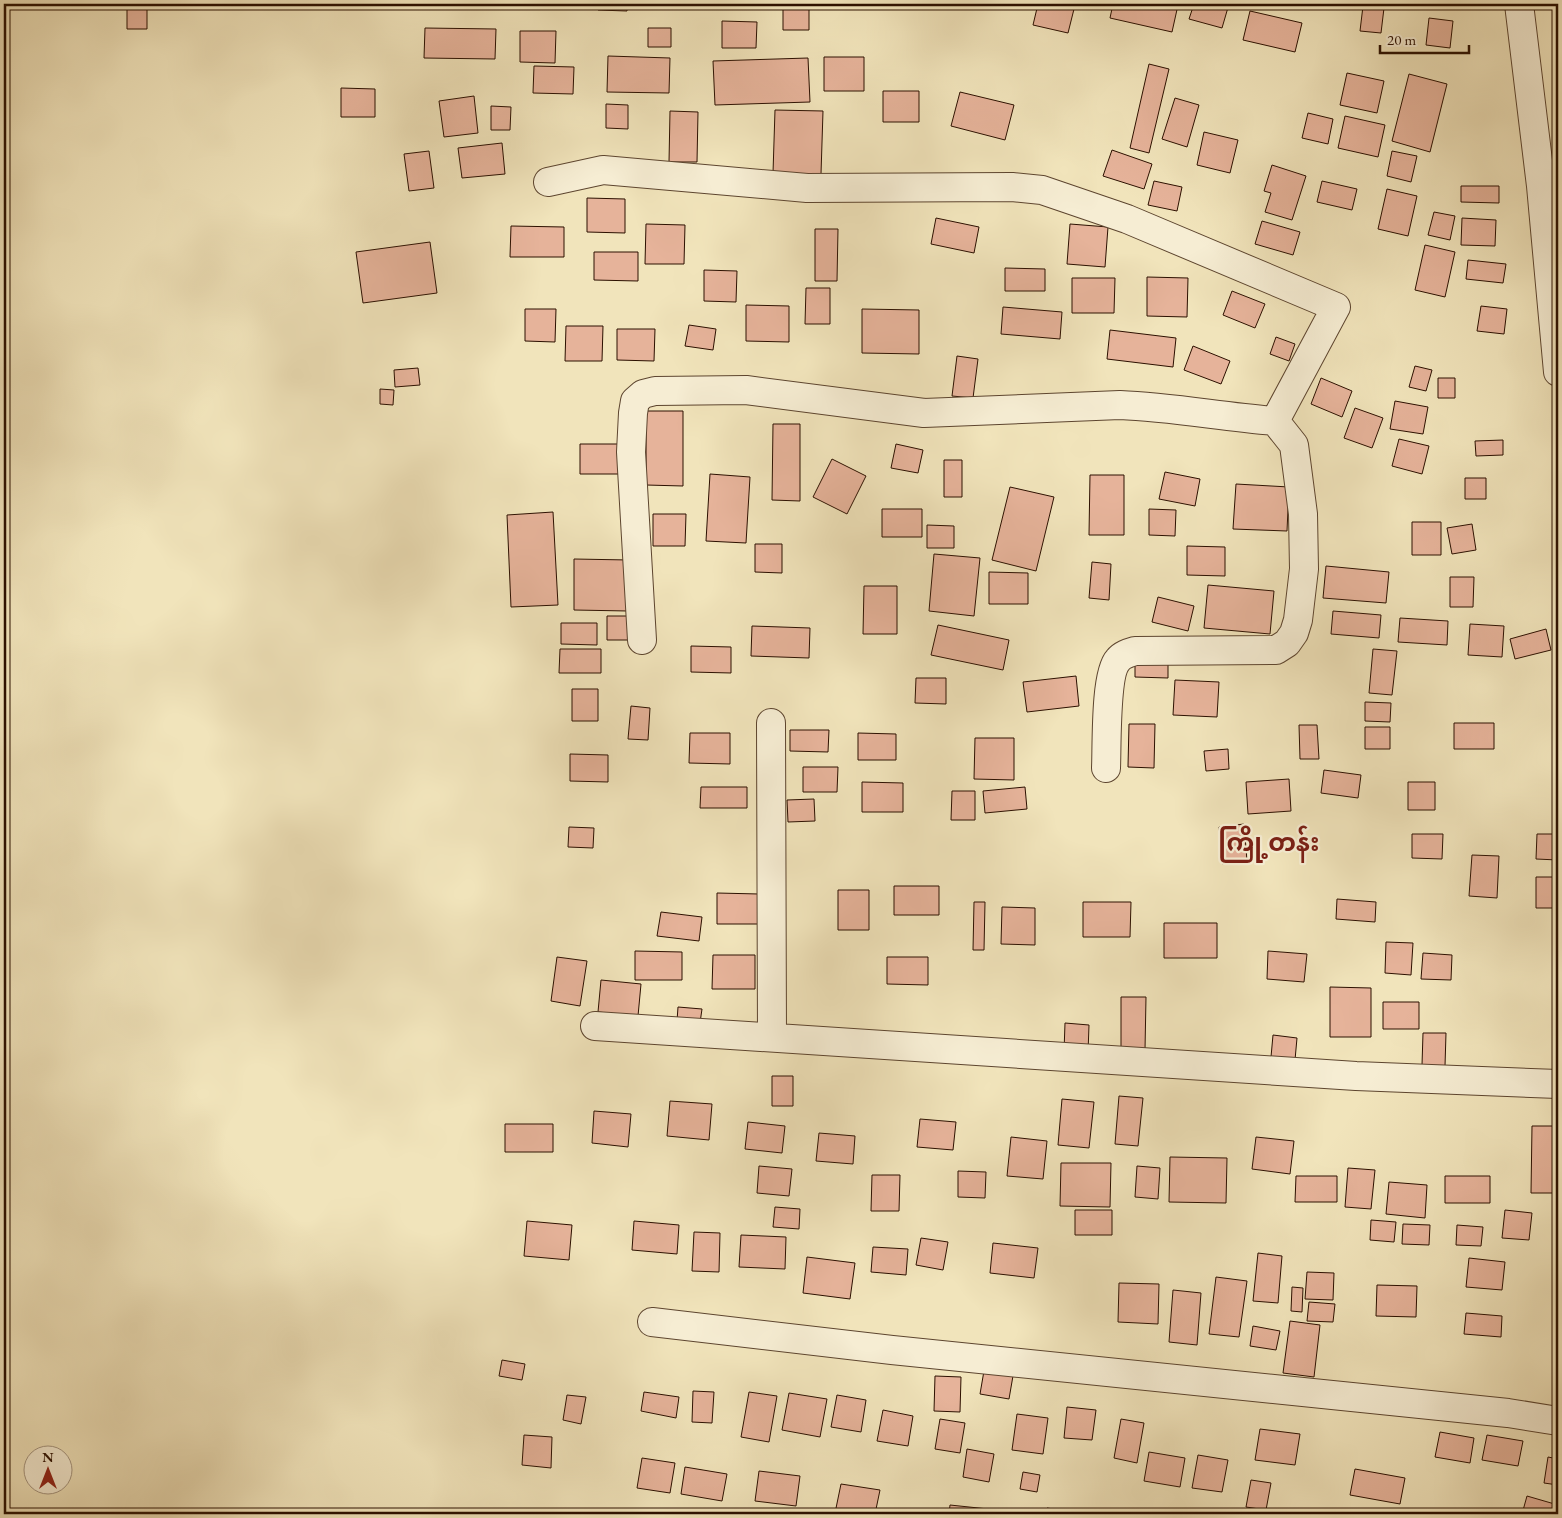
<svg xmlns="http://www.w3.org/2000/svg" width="1562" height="1518" viewBox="0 0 1562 1518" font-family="'EB Garamond','Noto Sans Myanmar',serif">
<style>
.building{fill:#e6b39a;stroke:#2c1000}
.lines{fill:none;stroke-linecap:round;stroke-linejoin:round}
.minor-casing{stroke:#5d452f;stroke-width:30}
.minor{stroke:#f6edd3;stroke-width:28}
.labels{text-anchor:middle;stroke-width:4.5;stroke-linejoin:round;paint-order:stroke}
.quarter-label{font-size:25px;font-weight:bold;fill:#7a1f14;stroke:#f6edd3}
</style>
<rect width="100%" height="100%" fill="#f1e4bb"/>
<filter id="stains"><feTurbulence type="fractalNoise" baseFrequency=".004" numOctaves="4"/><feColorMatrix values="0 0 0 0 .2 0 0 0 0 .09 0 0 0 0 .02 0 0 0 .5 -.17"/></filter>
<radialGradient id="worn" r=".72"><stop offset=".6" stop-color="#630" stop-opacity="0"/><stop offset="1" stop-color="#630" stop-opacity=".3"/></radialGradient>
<path class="building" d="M598 4H627V11L598 10Z
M1038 4 1075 5 1068 33 1033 25Z
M1113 4 1178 5 1172 32 1110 18Z
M1194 4H1229L1222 28 1189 19Z
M783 5H809V30H783Z
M1363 6 1384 8 1381 33 1360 31Z
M127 8H147V29H127Z
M1250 11 1302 23 1295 52 1243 40Z
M1429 18 1453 21 1450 48 1426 45Z
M722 21 757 22 756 48H722Z
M425 28 496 29 495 59 424 58Z
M648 28H671V47H648Z
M520 31H556L555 63 520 62Z
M608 56 670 58 669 93 607 92Z
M824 57H864V91H824Z
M808 58 810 102 715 105 713 61Z
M1149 64 1169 69 1149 153 1130 148Z
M534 66 574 67 573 94 533 93Z
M1347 73 1384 81 1377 113 1340 105Z
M1409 74 1447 84 1430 152 1392 141Z
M341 88 375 89V117H341Z
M883 91H919V122H883Z
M960 92 1014 105 1005 140 951 126Z
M474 96 478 133 444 137 439 101Z
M1175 98 1199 105 1187 147 1162 139Z
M606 104 628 105V129L606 128Z
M491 106 511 107 510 130H491Z
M775 110 823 111 821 174 773 173Z
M670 111 698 112 697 162H669Z
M1308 113 1333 119 1328 144 1302 138Z
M1345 116 1385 125 1378 157 1338 148Z
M1204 132 1238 140 1230 173 1197 165Z
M502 143 505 174 462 178 458 148Z
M1112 150 1152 164 1144 189 1103 176Z
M429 151 434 188 409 191 404 154Z
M1392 151 1417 156 1411 182 1387 176Z
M1272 165 1306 176 1292 220 1265 212 1271 193 1264 191Z
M1154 181 1182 187 1177 211 1148 205Z
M1322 181 1357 189 1352 210 1317 202Z
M1461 186H1499V203L1461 202Z
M1387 189 1417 196 1408 236 1378 229Z
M587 198 625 199V233L587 232Z
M1434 212 1455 216 1450 240 1428 235Z
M936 218 979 227 974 253 931 244Z
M1462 218 1496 220 1495 246 1461 245Z
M1262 221 1300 232 1293 255 1255 244Z
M646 224 685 225 684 264H645Z
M1070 224 1108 227 1105 267 1067 264Z
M511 226 564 227V257H510Z
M815 229H838L837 281H815Z
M430 242 437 293 363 303 356 252Z
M1425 245 1455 252 1445 297 1415 290Z
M594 252H638V281L594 280Z
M1468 260 1506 264 1503 283 1466 279Z
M1005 268 1045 269V291H1005Z
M704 270 737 271 736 302 704 301Z
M1147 277 1188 278 1187 317 1147 316Z
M1072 278H1115L1114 313H1072Z
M806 288H830V324H805Z
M1232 291 1265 304 1255 328 1223 315Z
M746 305 789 306V342L746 341Z
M1481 306 1507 309 1504 334 1477 331Z
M1003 307 1062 312 1060 339 1001 334Z
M525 309H556L555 342 525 341Z
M862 309 919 310V354L862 353Z
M689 325 716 329 713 350 685 346Z
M566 326H603L602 361H565Z
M617 329H655L654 361 617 360Z
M1110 330 1176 338 1173 367 1107 359Z
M1276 337 1295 344 1289 361 1270 354Z
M1193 346 1230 361 1221 384 1184 370Z
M957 356 978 359 973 398 952 396Z
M1415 366 1432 370 1426 391 1409 387Z
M418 368 420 385 395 387 394 370Z
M1321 378 1352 391 1342 417 1311 404Z
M1438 378H1455V398H1438Z
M380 389 394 390 393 405 380 404Z
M1395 401 1428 407 1423 434 1390 429Z
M1355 408 1383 418 1372 448 1344 438Z
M646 411H683V486L646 485Z
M773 424H800V501L772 500Z
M1399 439 1429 446 1422 474 1392 466Z
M1503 440V455L1476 456 1475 441Z
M580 444H619V474H580Z
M896 444 923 450 918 473 891 468Z
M832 459 866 476 847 514 813 497Z
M944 460H962V497H944Z
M1165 472 1200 479 1195 506 1159 499Z
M710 474 750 477 746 543 706 541Z
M1090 475H1124V535H1089Z
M1465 478H1486V499H1465Z
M1236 484 1289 487 1287 531 1233 529Z
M1010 487 1054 497 1036 571 992 560Z
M882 509H922V537H882Z
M1149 509 1176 510 1175 536 1149 535Z
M553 512 558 605 511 607 507 515Z
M653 514H686L685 546H653Z
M1412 522H1441V555H1412Z
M1472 524 1476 550 1452 554 1447 528Z
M927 525 954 526V548H927Z
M755 544H782V573L755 572Z
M1187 546 1225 547V576L1187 575Z
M934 554 980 558 974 616 929 611Z
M574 559 629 560 628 611 574 610Z
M1092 562 1111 564 1109 600 1089 598Z
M1326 566 1389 572 1386 603 1323 598Z
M989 572 1028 573V604H989Z
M1450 577H1474L1473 607H1450Z
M1208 585 1274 591 1270 634 1204 628Z
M864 586H897V634H863Z
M1158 597 1194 606 1188 631 1152 622Z
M1333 611 1381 615 1379 638 1331 634Z
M607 616H629V640H607Z
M1400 618 1448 621 1447 645 1398 642Z
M561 623H597V645L561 644Z
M1470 624 1504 626 1502 657 1468 655Z
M938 625 1009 640 1003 670 931 655Z
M752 626 810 628 809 658 751 656Z
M1546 629 1551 650 1515 659 1510 639Z
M691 646 731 647V673L691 672Z
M560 649H601V673H559Z
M1373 649 1397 651 1392 695 1369 693Z
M1135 651H1168V678L1135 677Z
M1076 676 1079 706 1027 712 1023 682Z
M916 678H946V704L915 703Z
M1175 680 1219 682 1217 717 1173 715Z
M572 689H598V721H572Z
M1365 702 1391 703 1390 722 1365 721Z
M631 706 650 708 648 740 628 739Z
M1454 723H1494V749H1454Z
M1129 724H1155L1154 768 1128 767Z
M1299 725H1317L1319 759H1300Z
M1365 727H1390V749H1365Z
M790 730H829L828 752 790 751Z
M690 733H730V764L689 763Z
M858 733 896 734V760H858Z
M975 738H1014V780L974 779Z
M1228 749 1229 769 1206 771 1204 751Z
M570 754 608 755V782L570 781Z
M803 767H838L837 792H803Z
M1324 770 1361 775 1358 798 1321 793Z
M1289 779 1291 811 1248 814 1246 782Z
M862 782 903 783V812H862Z
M1408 782H1435V810H1408Z
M701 787H747V808H700Z
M1025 787 1027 809 985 813 983 791Z
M952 791H975V820H951Z
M814 799 815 821 788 822 787 800Z
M1244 824 1247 861 1222 864 1219 827Z
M569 827 594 828 593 848 568 847Z
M1412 834H1443L1442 859 1412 858Z
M1537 834H1558V860L1536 859Z
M1472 855 1499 856 1497 898 1469 896Z
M1536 877H1558V908H1536Z
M894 886H939V915H894Z
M838 890H869V930H838Z
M717 893 759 894 758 924H717Z
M1337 899 1376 902 1375 922 1336 919Z
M974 902H985L984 950H973Z
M1083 902H1131L1130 937H1083Z
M1002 907 1035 908V945L1001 944Z
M661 912 702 917 699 941 657 936Z
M1164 923H1217V958H1164Z
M1386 942 1413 943 1411 975 1385 973Z
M635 951 682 952V980H635Z
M1268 951 1307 954 1304 982 1267 979Z
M1423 953 1452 955 1451 980 1421 979Z
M713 955H755V989H712Z
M557 957 587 961 580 1006 551 1001Z
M887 957H928V985L887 984Z
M601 980 641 984 638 1016 598 1012Z
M1330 987 1371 988V1037H1330Z
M1121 997H1146L1145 1050H1121Z
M1383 1002H1419V1029H1383Z
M678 1007 702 1009 700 1023 677 1021Z
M1065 1023 1089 1025 1088 1053 1064 1052Z
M1423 1033H1446L1445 1066 1422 1065Z
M1273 1035 1297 1038 1295 1060 1271 1057Z
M1553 1041H1558V1075H1554Z
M772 1076H793V1106H772Z
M1119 1096 1143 1098 1138 1146 1115 1144Z
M1062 1099 1094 1102 1089 1148 1058 1145Z
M670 1101 712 1104 709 1140 667 1136Z
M594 1111 631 1114 628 1147 592 1143Z
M920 1119 956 1122 953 1150 917 1147Z
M748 1122 785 1126 782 1153 745 1149Z
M505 1124H553V1152H505Z
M1532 1126H1558V1193H1531Z
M819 1133 855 1136 853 1164 816 1161Z
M1011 1137 1047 1141 1043 1179 1007 1176Z
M1256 1137 1294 1141 1290 1174 1252 1169Z
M1170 1157 1227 1158 1226 1203 1169 1202Z
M1061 1163H1111L1110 1207 1060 1206Z
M759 1166 792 1169 789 1196 757 1193Z
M1137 1166 1160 1168 1158 1199 1135 1197Z
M1348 1168 1375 1170 1371 1209 1345 1207Z
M958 1171 986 1172 985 1198 958 1197Z
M872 1175H900L899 1211H871Z
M1296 1176H1337V1202H1295Z
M1445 1176H1490V1203H1445Z
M1389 1182 1427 1185 1425 1218 1386 1214Z
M775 1207 800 1209 799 1229 773 1227Z
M1075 1210H1112V1235H1075Z
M1505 1210 1532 1213 1529 1240 1502 1238Z
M1371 1220 1396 1222 1394 1242 1370 1240Z
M527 1221 572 1225 569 1260 524 1256Z
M634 1221 679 1225 677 1254 632 1250Z
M1403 1224 1430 1225 1429 1245 1402 1244Z
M1457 1225 1483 1227 1481 1246 1456 1245Z
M694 1232 720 1233 719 1272 692 1271Z
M741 1235 786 1237 785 1269 739 1267Z
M921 1238 948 1242 943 1270 916 1265Z
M993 1243 1038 1248 1034 1278 990 1273Z
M873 1247 908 1249 906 1275 871 1272Z
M1258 1253 1282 1256 1278 1303 1253 1301Z
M807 1257 855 1263 850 1299 803 1293Z
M1469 1258 1505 1262 1502 1290 1466 1287Z
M1307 1272 1334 1273 1333 1300 1305 1299Z
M1216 1277 1247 1281 1239 1337 1209 1334Z
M1119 1283 1159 1284 1158 1324 1118 1322Z
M1377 1285 1417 1286 1416 1317 1376 1316Z
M1292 1287 1303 1288 1302 1312 1291 1311Z
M1173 1290 1201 1293 1197 1345 1169 1342Z
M1309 1302 1335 1304 1333 1322 1307 1321Z
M1466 1313 1502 1316 1501 1337 1464 1334Z
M1290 1321 1320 1325 1314 1377 1283 1373Z
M1253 1326 1280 1331 1276 1350 1250 1346Z
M502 1360 525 1364 522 1380 499 1376Z
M985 1365 1014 1370 1009 1399 980 1394Z
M935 1376 961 1377 960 1412 934 1411Z
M693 1391 714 1392 712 1423 692 1422Z
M644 1392 679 1397 676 1418 641 1411Z
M749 1392 777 1396 769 1442 741 1437Z
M789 1393 827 1399 820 1437 782 1430Z
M567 1395 586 1397 581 1424 563 1420Z
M837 1395 866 1400 861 1432 831 1427Z
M1067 1407 1096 1410 1092 1440 1064 1438Z
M883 1410 913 1416 908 1446 877 1441Z
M1017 1414 1048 1418 1043 1454 1012 1450Z
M940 1419 965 1423 960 1453 935 1449Z
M1121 1419 1144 1423 1137 1463 1114 1458Z
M1260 1429 1300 1434 1295 1465 1255 1460Z
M1440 1432 1474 1438 1470 1463 1435 1457Z
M524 1435 552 1437 551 1468 522 1465Z
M1487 1435 1523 1441 1518 1466 1482 1460Z
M967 1449 994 1454 989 1482 963 1477Z
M1149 1452 1185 1458 1180 1487 1144 1481Z
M1198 1455 1228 1460 1222 1492 1192 1488Z
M1548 1457 1558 1459V1485L1544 1483Z
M642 1458 675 1463 670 1493 637 1488Z
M685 1467 727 1474 722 1501 681 1494Z
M1355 1469 1405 1478 1400 1504 1350 1495Z
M759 1471 800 1476 796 1506 755 1501Z
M1023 1472 1040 1475 1037 1492 1020 1489Z
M1251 1480 1271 1483 1266 1510 1246 1507Z
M841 1484 880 1490 875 1514 835 1513Z
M1527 1496 1558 1505V1514H1522Z
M950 1505 988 1509V1514H949Z
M1047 1508 1072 1512 1071 1514H1046Z
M1462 1511 1479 1514H1461Z"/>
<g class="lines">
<defs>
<path id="minor" d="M1519 4 1541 186 1558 372
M548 182 603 170 807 188 1012 187 1042 190 1127 219 1336 307 1275 421
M642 640 631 452 633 413 635 401 643 394 655 391 746 390 924 413 1120 405C1172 407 1223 417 1275 421L1294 445 1303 514 1304 569 1298 620 1294 633 1287 643 1276 650 1135 651C1128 653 1122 655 1118 660 1105 674 1107 747 1106 768
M771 723 772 1037
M595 1026 1356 1076 1558 1084
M652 1322 892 1350 1508 1413 1558 1421"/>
</defs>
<use href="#minor" class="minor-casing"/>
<use href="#minor" class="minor"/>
</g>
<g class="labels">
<g class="quarter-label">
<text x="1269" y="851">ကြို့တန်း</text>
</g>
</g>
<rect width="1562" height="1518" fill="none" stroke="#f1e4bb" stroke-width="20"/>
<rect x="5" y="5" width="1552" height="1508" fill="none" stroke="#2c1000" stroke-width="2.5"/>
<rect x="10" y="10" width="1542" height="1498" fill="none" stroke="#2c1000"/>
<g transform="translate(48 1470)"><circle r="24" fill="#f6edd3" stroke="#a5957f"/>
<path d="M0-4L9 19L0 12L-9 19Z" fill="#8f2418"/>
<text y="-8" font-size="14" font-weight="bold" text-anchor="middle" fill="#2c1000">N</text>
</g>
<path d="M1380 45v8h89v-8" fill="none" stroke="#2c1000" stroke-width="2.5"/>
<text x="1387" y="45" font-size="15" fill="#2c1000" stroke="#f6edd3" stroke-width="4" paint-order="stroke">20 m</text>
<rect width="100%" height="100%" filter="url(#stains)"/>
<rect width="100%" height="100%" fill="url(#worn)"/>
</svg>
